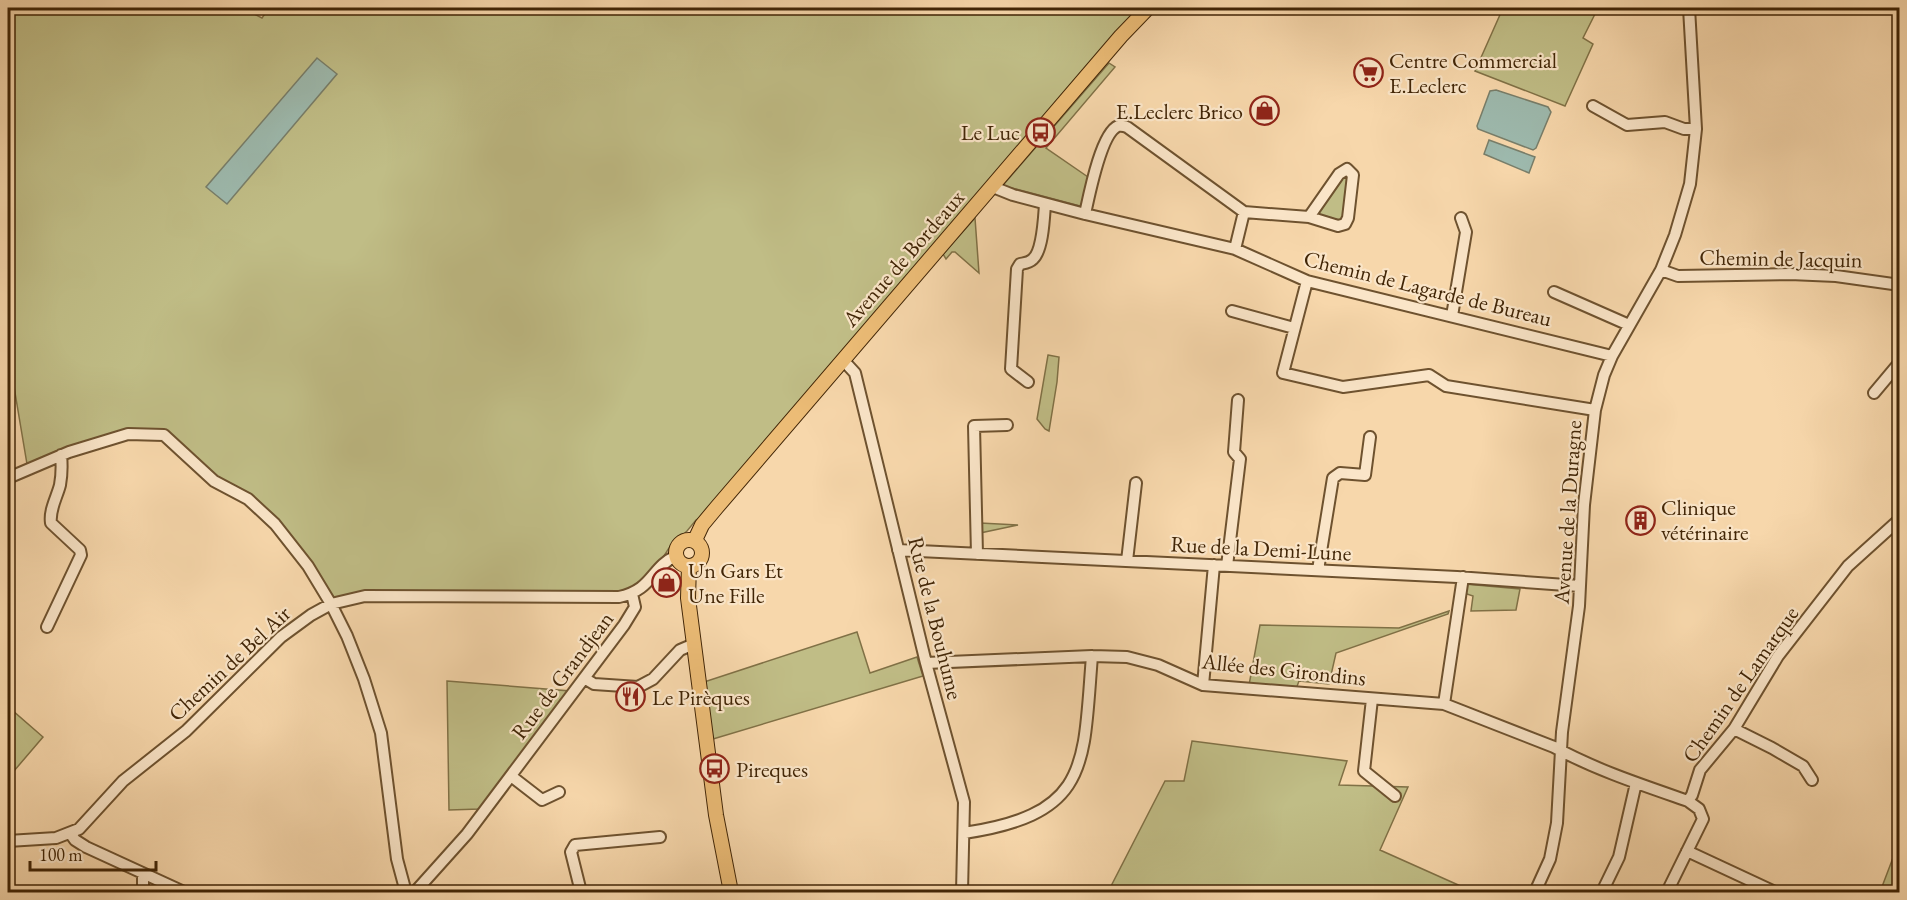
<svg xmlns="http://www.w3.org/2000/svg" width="1907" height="900" viewBox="0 0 1907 900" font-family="'EB Garamond',serif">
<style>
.green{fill:#c0bd86;stroke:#807146;stroke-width:1.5}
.water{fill:#9db9ad;stroke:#787e6a;stroke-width:1.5}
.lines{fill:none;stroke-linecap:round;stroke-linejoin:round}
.minor-casing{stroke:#6e522f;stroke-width:14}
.major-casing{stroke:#412506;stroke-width:16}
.minor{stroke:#fae5c8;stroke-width:10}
.major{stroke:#ecbc76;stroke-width:14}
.labels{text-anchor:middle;stroke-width:4.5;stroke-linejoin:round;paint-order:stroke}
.poi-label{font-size:22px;fill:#412506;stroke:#fae5c8;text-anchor:start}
.street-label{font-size:22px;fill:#412506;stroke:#fae5c8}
</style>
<rect width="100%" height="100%" fill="#f7d7ab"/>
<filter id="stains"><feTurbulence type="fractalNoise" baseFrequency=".00333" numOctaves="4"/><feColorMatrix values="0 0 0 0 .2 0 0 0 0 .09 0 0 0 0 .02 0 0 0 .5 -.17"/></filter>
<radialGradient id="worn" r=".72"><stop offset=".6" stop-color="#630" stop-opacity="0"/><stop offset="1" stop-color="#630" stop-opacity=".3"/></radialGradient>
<path class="green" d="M8 8H242L262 18 269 8H1153L717 507 696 520 687 531 669 548 647 583 632 594 365 596 331 604 275 524 214 481 164 435 128 434 28 470 8 351Z
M1503 8H1598L1583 38 1593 44 1565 106 1475 71Z
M1109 63 1115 67 1046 148 1088 177 1082 203 1080 206 1012 188 1009 191H1006L1004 184Z
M1346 175 1348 177 1344 216 1340 220 1321 216 1318 212 1342 176Z
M975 218 979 273 955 252H952L946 259 943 254Z
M1048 355 1059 357 1057 382 1049 431 1045 429 1037 419Z
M980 523 1018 525 980 533Z
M1465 584 1520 589 1516 610 1471 611 1473 596 1464 593Z
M1449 611 1448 614 1336 653 1329 684 1299 681 1296 689 1249 685 1260 625 1399 628Z
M857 632 870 673 917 657 923 676 713 739 704 682Z
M447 681 570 691 480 809 449 810Z
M8 709 13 711 43 737 8 778Z
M1192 741 1347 761 1339 785 1408 787 1380 850 1474 892H1108L1165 781H1184Z
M1899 842V892H1880Z"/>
<path class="water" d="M317 58 337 74 227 204 206 187Z
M1496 90 1548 107 1551 112 1536 148 1533 150 1478 129 1477 126 1490 91Z
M1489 140 1535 157 1529 173 1484 154Z"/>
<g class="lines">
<defs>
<path id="minor" d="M1593 106 1627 125 1665 122 1684 129H1696
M993 187 1013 195 1085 214 1235 249 1307 281 1612 356
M1244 212 1309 217 1338 226 1345 224 1348 218 1353 175 1347 169 1339 174 1309 217
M1085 214C1089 196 1101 133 1118 126 1122 125 1123 126 1127 127L1244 212 1235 249
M1661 270 1678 276 1790 274 1836 276 1900 285
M1307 281 1283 373 1343 387 1429 375 1446 386 1595 410
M1554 292 1629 325
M1232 311 1294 328
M1452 316 1466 232 1461 218
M843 360 855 373 926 663 964 802 962 892
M1028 382 1011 369 1017 269 1020 264C1025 263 1029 263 1033 259 1043 250 1044 217 1045 204
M1874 393 1900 362
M8 478 69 452 128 434 164 435 214 481 248 499 275 524 308 566 331 604 347 636 364 679 381 733 397 859 404 885 405 892
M898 550 1457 577 1580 586
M977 554 974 426 1007 425
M1127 561 1136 483
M1227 566 1240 459 1234 452 1238 400
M1318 570 1333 478 1340 473 1365 475 1370 437
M47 627 81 555 80 550 51 523C49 510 57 497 60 485 62 474 62 465 61 455
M926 663 1092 656 1127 657 1158 665 1203 685 1444 704 1554 747C1596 770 1642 785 1688 801L1692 795 1700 770 1734 729 1778 656 1848 566 1900 519
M584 678 594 684 638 687 653 679 680 650 694 644
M1203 685 1214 565
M1372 699 1364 771 1395 796
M1444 704 1463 577
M1734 729 1772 748 1803 766 1812 780
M511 776 542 800 559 792
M70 833 75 840 86 847 184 892
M964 833C1091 814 1083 765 1092 656
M8 841 56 838 79 829 123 781 186 731 281 637 311 615 331 604 365 596 619 597C653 590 651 567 676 556
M1687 851 1775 892
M143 874V892
M415 892 467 834 624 625 635 607 632 594
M581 892 571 852 575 845 660 837
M1535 892 1550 859 1557 823 1562 732 1579 606 1584 505 1595 410 1604 375 1612 356 1661 270 1675 235 1690 184 1696 129 1689 8
M1602 892 1619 857 1636 783
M1667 892 1703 819 1699 809 1688 801"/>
<path id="major" d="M676 553a13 13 0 1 1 26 0a13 13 0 1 1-26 0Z
M695 540 702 525 717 507 1121 36 1148 8
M689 566 688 598 716 815 731 892"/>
</defs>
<use href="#minor" class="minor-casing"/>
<use href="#major" class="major-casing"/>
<use href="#minor" class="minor"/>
<use href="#major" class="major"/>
</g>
<defs>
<symbol id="supermarket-ring" viewBox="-11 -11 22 22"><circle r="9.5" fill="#fae5c8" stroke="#8f2418" stroke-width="1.5"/><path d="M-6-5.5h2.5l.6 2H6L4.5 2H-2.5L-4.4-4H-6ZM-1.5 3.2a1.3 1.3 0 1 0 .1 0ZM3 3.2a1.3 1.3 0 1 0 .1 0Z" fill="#8f2418"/></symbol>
<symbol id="shop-ring" viewBox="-11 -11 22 22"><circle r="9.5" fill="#fae5c8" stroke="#8f2418" stroke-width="1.5"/><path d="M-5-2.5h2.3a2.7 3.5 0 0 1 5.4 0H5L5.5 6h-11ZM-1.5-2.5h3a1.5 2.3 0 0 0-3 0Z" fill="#8f2418"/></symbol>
<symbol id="bus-ring" viewBox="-11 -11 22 22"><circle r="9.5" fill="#fae5c8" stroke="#8f2418" stroke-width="1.5"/><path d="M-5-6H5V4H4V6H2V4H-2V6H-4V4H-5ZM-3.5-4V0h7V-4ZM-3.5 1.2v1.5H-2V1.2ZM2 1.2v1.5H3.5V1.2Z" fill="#8f2418"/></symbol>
<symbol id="building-ring" viewBox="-11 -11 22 22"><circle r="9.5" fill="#fae5c8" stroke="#8f2418" stroke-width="1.5"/><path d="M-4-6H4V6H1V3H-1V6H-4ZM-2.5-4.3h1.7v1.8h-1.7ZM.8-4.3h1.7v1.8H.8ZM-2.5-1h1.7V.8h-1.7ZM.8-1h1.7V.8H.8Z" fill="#8f2418"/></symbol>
<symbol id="restaurant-ring" viewBox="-11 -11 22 22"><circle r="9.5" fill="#fae5c8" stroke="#8f2418" stroke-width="1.5"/><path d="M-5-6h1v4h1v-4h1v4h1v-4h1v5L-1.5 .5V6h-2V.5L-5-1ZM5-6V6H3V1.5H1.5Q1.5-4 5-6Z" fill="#8f2418"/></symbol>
</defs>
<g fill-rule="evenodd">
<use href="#supermarket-ring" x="1352" y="56" width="33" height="33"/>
<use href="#shop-ring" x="1248" y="94" width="33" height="33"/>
<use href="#bus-ring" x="1024" y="116" width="33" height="33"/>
<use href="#building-ring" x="1624" y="504" width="33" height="33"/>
<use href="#shop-ring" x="650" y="566" width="33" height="33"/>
<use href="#restaurant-ring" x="614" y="680" width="33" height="33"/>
<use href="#bus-ring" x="698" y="752" width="33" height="33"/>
</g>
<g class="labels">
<g class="poi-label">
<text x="1389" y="68">Centre Commercial<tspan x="1389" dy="25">E.Leclerc</tspan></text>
<text x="1243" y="119" text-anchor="end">E.Leclerc Brico</text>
<text x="1020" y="140" text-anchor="end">Le Luc</text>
<text x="1661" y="515">Clinique<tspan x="1661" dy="25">vétérinaire</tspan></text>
<text x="688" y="578">Un Gars Et<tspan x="688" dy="25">Une Fille</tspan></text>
<text x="652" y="705">Le Pirèques</text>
<text x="736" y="777">Pireques</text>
</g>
<g class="street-label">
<text transform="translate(903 258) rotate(-49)" y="8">Avenue de Bordeaux</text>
<text transform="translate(1781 258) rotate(1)" y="8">Chemin de Jacquin</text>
<text transform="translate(1428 288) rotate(14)" y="8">Chemin de Lagarde de Bureau</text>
<text transform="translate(1567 512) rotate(-86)" y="8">Avenue de la Duragne</text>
<text transform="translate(1261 548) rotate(3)" y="8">Rue de la Demi-Lune</text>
<text transform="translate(936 618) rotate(76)" y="8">Rue de la Bouhume</text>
<text transform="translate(229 663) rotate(-43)" y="8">Chemin de Bel Air</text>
<text transform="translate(1284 669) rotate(6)" y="8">Allée des Girondins</text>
<text transform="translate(562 675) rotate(-53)" y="8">Rue de Grandjean</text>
<text transform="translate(1740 684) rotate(-55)" y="8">Chemin de Lamarque</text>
</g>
</g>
<rect width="1907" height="900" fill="none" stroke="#f7d7ab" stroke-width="30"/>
<rect x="9" y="9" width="1889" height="882" fill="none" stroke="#412506" stroke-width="3"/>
<rect x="15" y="15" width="1877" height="870" fill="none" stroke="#412506" stroke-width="1.5"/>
<path d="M30 861v9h126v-9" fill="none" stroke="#412506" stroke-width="3"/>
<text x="39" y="861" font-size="18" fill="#412506" stroke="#fae5c8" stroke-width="4.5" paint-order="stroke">100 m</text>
<rect width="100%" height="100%" filter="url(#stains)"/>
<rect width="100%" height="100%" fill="url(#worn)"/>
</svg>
